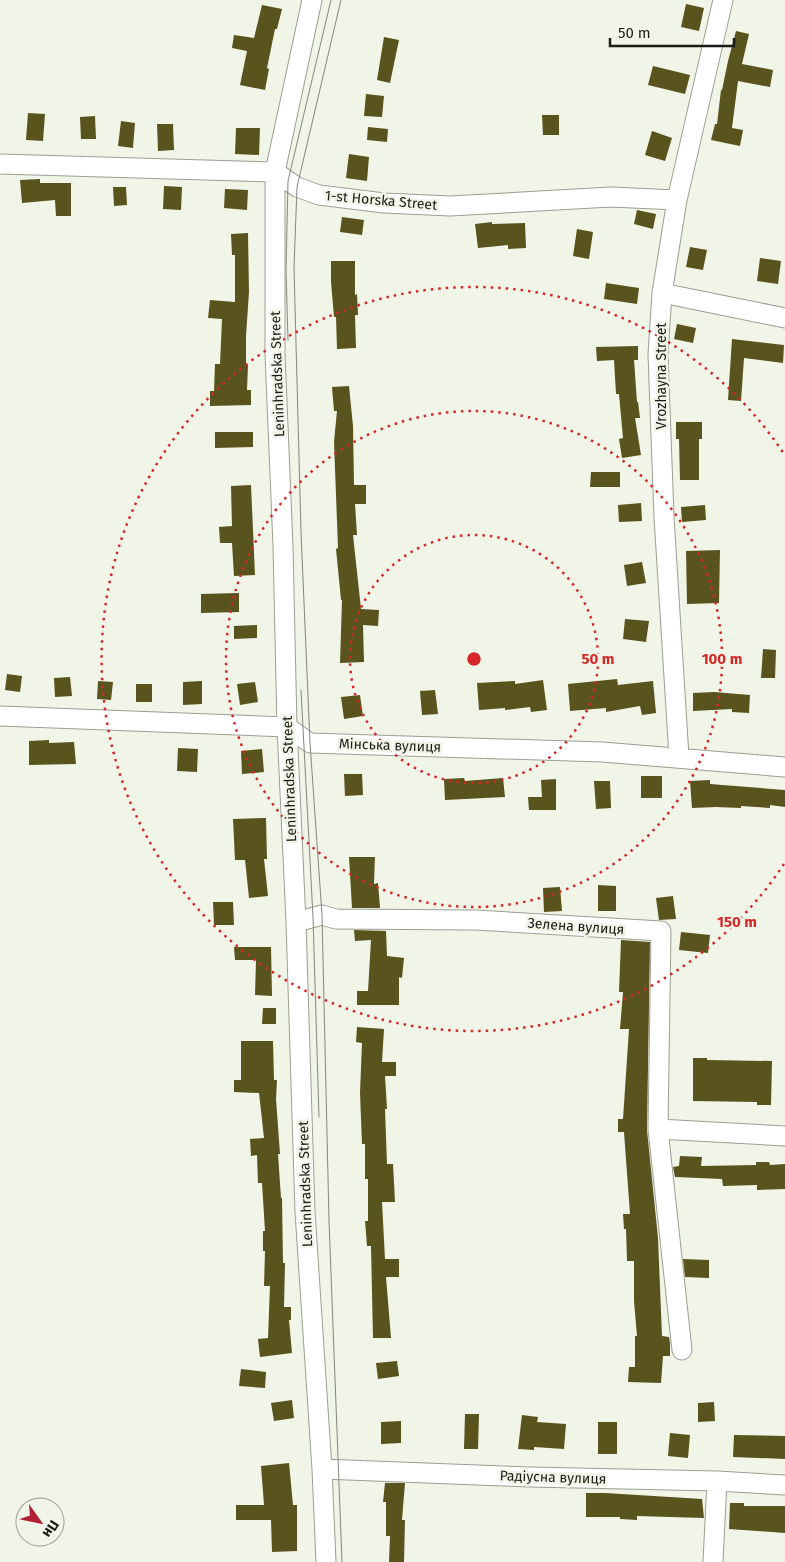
<svg xmlns="http://www.w3.org/2000/svg" width="785" height="1562" viewBox="0 0 785 1562" font-family="'Fira Sans',sans-serif">
<style>
.building{fill:#59531d}
.lines{fill:none;stroke-linecap:round;stroke-linejoin:round}
.street-casing{stroke:#9b9f92;stroke-width:21}
.street{stroke:#fff;stroke-width:19}
.tram{stroke:#84877e;stroke-width:1}
.ring{fill:none;stroke:#d62828;stroke-width:2.5;stroke-dasharray:2.5 5}
.labels{text-anchor:middle;stroke-width:5;stroke-linejoin:round;paint-order:stroke}
.street-label{font-size:14px;fill:#1a1c17;stroke:#f0f5e7}
.centre{fill:#d62828;stroke:#f0f5e7;stroke-width:2.5}
.ring-label{font-size:15px;text-anchor:middle;font-weight:bold;fill:#d62828;stroke:#f0f5e7;stroke-width:5;stroke-linejoin:round;paint-order:stroke}
</style>
<rect width="100%" height="100%" fill="#f0f5e7"/>
<path class="building" d="M686 4 704 8 699 31 681 27Z
M262 5 282 9 277 29H275L267 68 269 69 265 90 240 85 247 51 232 48 234 35 254 38Z
M736 31 749 34 742 64 773 70 770 87 738 81 732 128 743 130 740 146 711 140 715 124H717L721 90H722L728 61Z
M384 37 399 40 390 83 377 80Z
M653 66 690 75 685 94 648 85Z
M366 94 384 96 382 117 364 116Z
M28 113 45 114 43 141 26 140Z
M542 115H559V135H543Z
M95 116 96 139H81L80 117Z
M121 121 135 123 133 148 118 146Z
M157 124H173L174 150 158 151Z
M368 127 388 129 387 142 367 140Z
M236 128H260L259 155 235 154Z
M652 131 672 138 665 161 645 155Z
M349 154 369 157 367 181 346 178Z
M40 179V183H71V216H56L55 200 22 203 20 180Z
M164 186 182 187 181 210 163 209Z
M113 187H126L127 205 114 206Z
M225 189 248 190 247 210 224 208Z
M637 210 656 214 653 229 634 224Z
M342 217 364 220 362 235 340 232Z
M492 222V224L525 223 526 248 508 249V245L478 248 475 224Z
M577 229 593 232 589 259 573 256Z
M248 233 249 292 246 336V365H248L247 390H251V405L210 406V391H214L215 364H220L222 319 208 318 210 300 235 302V255H232L231 234Z
M690 247 707 250 703 270 686 267Z
M760 258 781 261 778 284 757 281Z
M331 261H355V295L357 294 358 315H355L356 348 337 349 336 317H334L331 282Z
M606 283 639 288 637 304 604 299Z
M677 324 696 328 693 343 674 339Z
M732 339 784 345 783 363 744 358 741 401 728 400Z
M638 346V360H634L637 402H638L640 418H635L641 455 622 458 619 439 623 438 619 394H616L614 360 597 361 596 347Z
M349 386 353 426 354 485H366V504H355L357 535H353L361 609 379 610 378 626 363 625 364 662 340 663 342 600H341L336 549 338 548 334 442 337 411H334L332 387Z
M676 422H702V439H699V480H680L679 439H676Z
M215 432H253V447L215 448Z
M591 472H620V487H590Z
M251 485 255 575 234 576 232 543H220L219 527 232 526 231 486Z
M641 503 642 521 619 522 618 505Z
M705 505 706 520 682 522 681 507Z
M720 550 719 603 687 604 686 551Z
M642 562 646 583 627 586 624 565Z
M239 593V612L201 613V594Z
M625 619 649 621 646 642 623 639Z
M257 625V638L234 639V626Z
M763 649 776 650 775 678H761Z
M7 674 22 676 20 692 5 690Z
M70 677 72 696 55 697 54 678Z
M617 679 618 685 653 681 656 713 642 715 640 706 606 712V708L570 711 568 684Z
M543 680 547 710 531 712 530 707 505 710V708L479 710 477 683 515 681V684Z
M98 681 113 682 111 700 97 699Z
M202 681V704L183 705V682Z
M255 682 258 702 240 705 237 684Z
M136 684H152V702H136Z
M435 690 438 714 422 715 420 691Z
M714 692 750 695 749 713 732 712V709L693 711V693Z
M360 695 363 716 344 719 341 697Z
M49 740V743L74 742 76 764 29 765V741Z
M178 748 198 749 197 772 177 771Z
M262 749 264 772 242 774 241 751Z
M344 774H362L363 795 345 796Z
M641 776H662V798H641Z
M464 778 465 781 503 778 505 797 445 800 444 779Z
M556 779V810H529L528 797H542L541 780Z
M710 780V784L785 790V807L770 805V808L741 806V808L716 807 692 808 690 781Z
M594 781H610L611 808 596 809Z
M266 818 267 859H264L268 896 249 898 245 860H235L233 819Z
M349 857H375L374 884 378 883 380 908H352Z
M598 885 616 886V911H598Z
M560 887 562 911 544 912 543 888Z
M673 896 676 919 659 920 656 898Z
M213 902H233L234 925H214Z
M354 930 386 931 387 956 404 958 402 978 399 977V1005H357V991H368L371 940 355 941Z
M681 932 710 935 708 953 679 950Z
M621 940 650 942 647 1130 658 1238 662 1336 669 1337 670 1343V1356H663L661 1383 628 1382 629 1367H635V1336H637L634 1301V1261H627L626 1229H624L623 1214H630L624 1132H618V1119H623L629 1029H620L623 992H619Z
M234 947H271L272 996 255 995 256 960H235Z
M263 1008H276V1024H262Z
M357 1027 384 1029 382 1062H396V1076H385L387 1109H385L387 1164H393L395 1202H382L385 1259H399V1277H386L391 1338H373L371 1246H367L365 1221H368V1179H365V1144H362L360 1093 362 1043 356 1042Z
M241 1041H273L274 1080H277L276 1099 280 1154H278L281 1198H282L283 1263H285L284 1307H291V1320H289L292 1353 260 1357 258 1339 268 1338 270 1286H264L265 1251H263V1231H265L262 1183H258L257 1155 251 1156 250 1139 264 1138 259 1093 234 1092V1080H241Z
M693 1058H707V1060L772 1061 771 1105H757V1102L693 1101Z
M680 1156 702 1157 701 1166 756 1165V1162H769L770 1165 785 1164V1189L757 1190V1185L723 1186 722 1179 675 1177 673 1167 679 1166Z
M683 1259 709 1260V1278L685 1277Z
M397 1361 399 1376 378 1379 376 1363Z
M241 1369 266 1372 265 1388 239 1386Z
M292 1400 294 1418 274 1421 271 1403Z
M714 1402 715 1421 698 1422V1403Z
M465 1414H479L478 1449H464Z
M522 1415 538 1417 537 1422 566 1424 564 1449 534 1447V1450L518 1449Z
M401 1421V1443L381 1444V1422Z
M598 1422H617V1454H598Z
M670 1433 690 1435 688 1458 668 1456Z
M734 1435 785 1436V1459L733 1457Z
M289 1463 293 1505H297V1551L272 1552 271 1520H236V1505H264L261 1466Z
M385 1483H405L402 1520H405L404 1562H389L390 1536H386V1502H383Z
M586 1493H605L702 1499 704 1518 637 1516V1520L620 1519V1517H586Z
M730 1503H744V1506H785V1533L729 1529Z"/>
<g class="lines">
<defs>
<path id="street" d="M312 0 275 172V354L283 546 287 727 296 922 305 1212 322 1469 326 1562
M0 164 275 172 297 187 319 195 384 203 450 206 611 197 677 200
M662 293 785 318
M0 716 287 727 310 743 602 752 785 767
M679 757 664 517 658 354 662 293 677 200 723 0
M296 922 322 915 336 919 475 920 661 931 658 1129 785 1136
M658 1129 682 1350
M322 1469 530 1477 717 1481 785 1485
M713 1562 717 1481"/>
</defs>
<use href="#street" class="street-casing"/>
<use href="#street" class="street"/>
<path class="tram" d="M341 0 297 187 294 268 301 532 310 743 322 915 329 1221 342 1562
M288 340 286 271 288 181 331 0
M301 690 313 917 319 1117"/>
</g>
<g class="ring">
<circle cx="474" cy="659" r="124"/>
<circle cx="474" cy="659" r="248"/>
<path d="M784 864A372 372 0 1 1 784 454"/>
</g>
<g class="labels">
<g class="street-label">
<text transform="translate(381 200) rotate(5)" y="5">1-st Horska Street</text>
<text transform="translate(277 374) rotate(-92)" y="5">Leninhradska Street</text>
<text transform="translate(661 376) rotate(-90)" y="5">Vrozhayna Street</text>
<text transform="translate(390 745) rotate(2)" y="5">Мінська вулиця</text>
<text transform="translate(289 779) rotate(-92)" y="5">Leninhradska Street</text>
<text transform="translate(576 926) rotate(4)" y="5">Зелена вулиця</text>
<text transform="translate(305 1184) rotate(-92)" y="5">Leninhradska Street</text>
<text transform="translate(553 1477) rotate(2)" y="5">Радіусна вулиця</text>
</g>
</g>
<circle cx="474" cy="659" r="8" class="centre"/>
<g class="ring-label">
<text x="598" y="664">50 m</text>
<text x="722" y="664">100 m</text>
<text x="737" y="927">150 m</text>
</g>
<g transform="translate(40 1522) rotate(123)"><circle r="24" fill="#f0f5e7" stroke="#9a9e94"/>
<path d="M0-4L9 19L0 12L-9 19Z" fill="#b11f32"/>
<text y="-8" font-size="14" font-weight="bold" text-anchor="middle" fill="#1a1c17">Пн</text>
</g>
<path d="M610 38v8h124v-8" fill="none" stroke="#1a1c17" stroke-width="2.5"/>
<text x="618" y="38" font-size="15" fill="#1a1c17" stroke="#f0f5e7" stroke-width="4" paint-order="stroke">50 m</text>
</svg>
